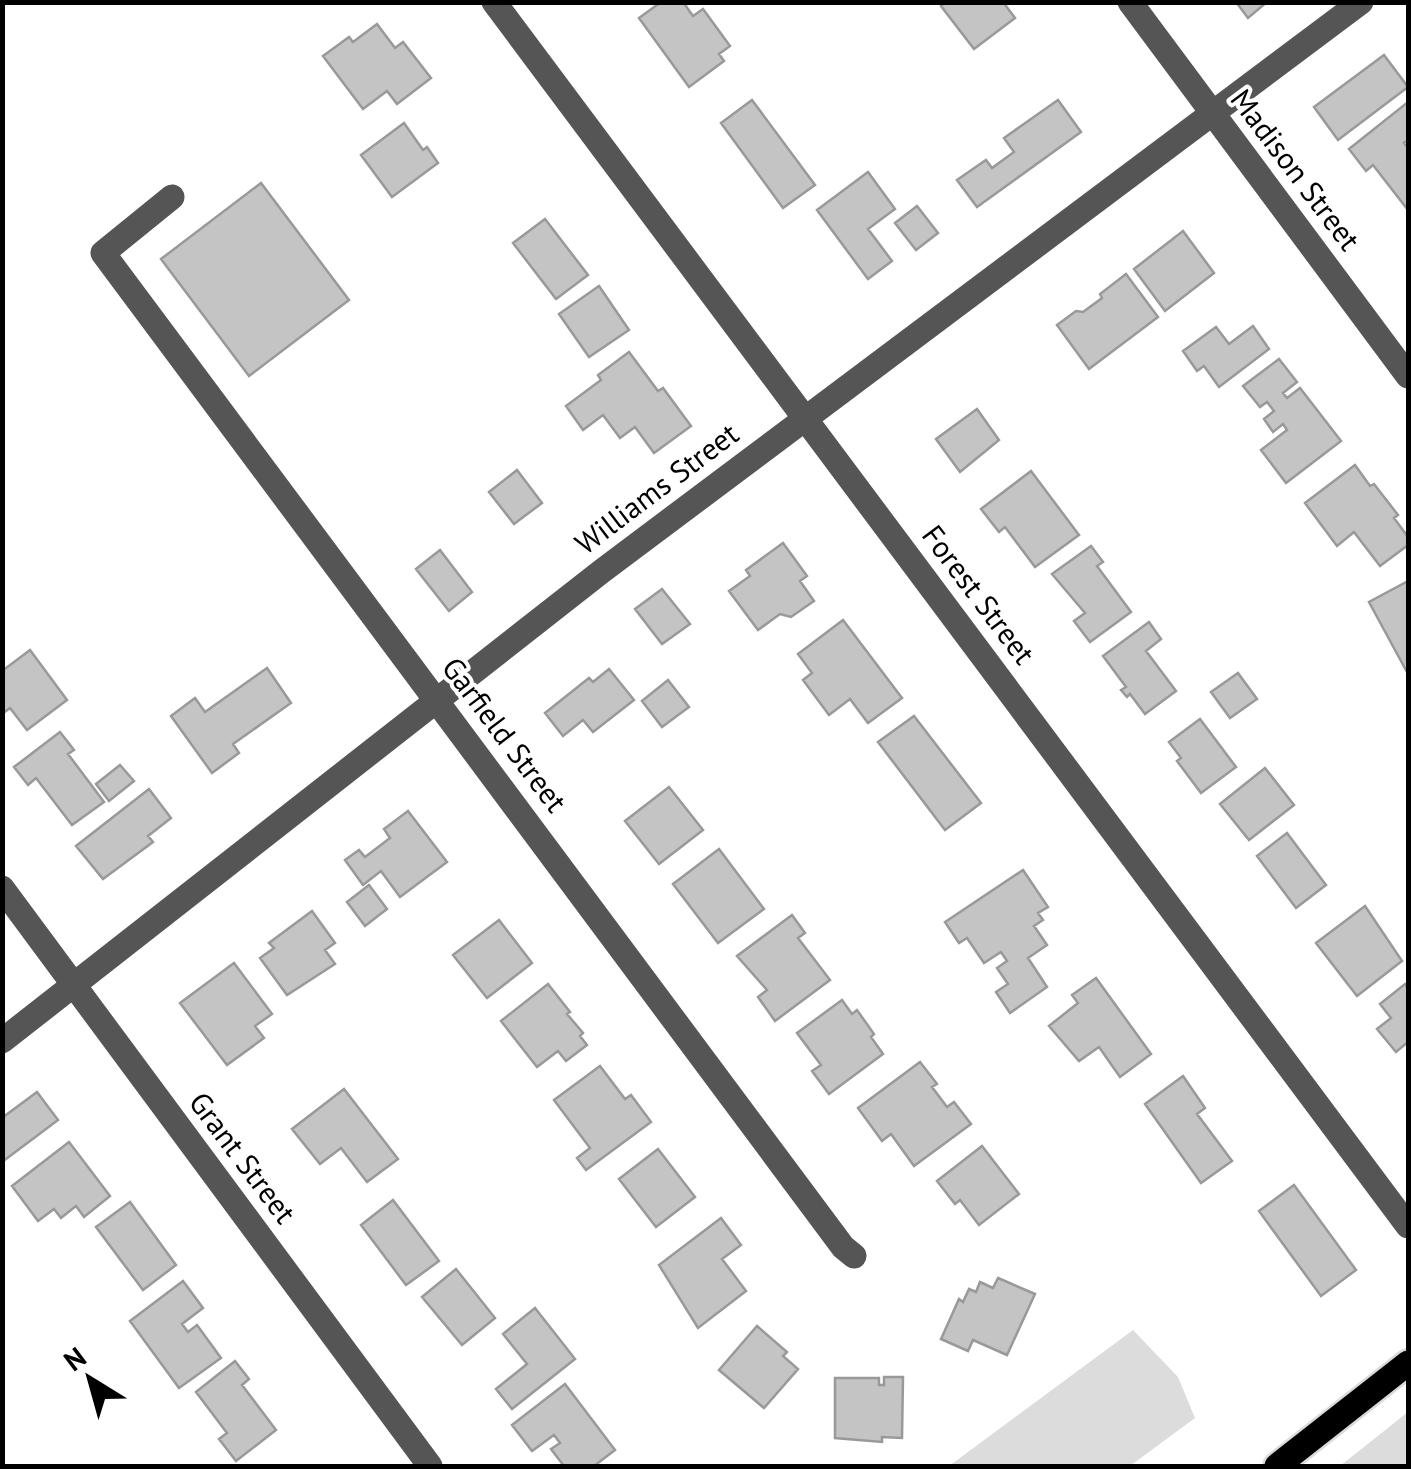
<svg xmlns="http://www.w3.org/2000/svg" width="1411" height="1469" viewBox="0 0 1411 1469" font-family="'PT Sans',sans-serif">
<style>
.green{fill:#dcdcdc}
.building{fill:#c4c4c4;stroke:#999;stroke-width:2.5}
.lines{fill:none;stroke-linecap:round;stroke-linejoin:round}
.major-casing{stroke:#dbdbdb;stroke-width:30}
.minor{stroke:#555;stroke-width:25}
.major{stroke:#000;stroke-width:25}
.labels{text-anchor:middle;stroke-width:8;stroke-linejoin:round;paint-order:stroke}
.street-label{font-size:30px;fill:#000;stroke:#fff}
</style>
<rect width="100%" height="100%" fill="#fff"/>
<path class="green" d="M1133 1330 1178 1377 1195 1418 1130 1466H949Z
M1408 1412V1466H1340Z"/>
<path class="building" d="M661 2H683L693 16 703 9 730 46 719 54 724 61 689 87 639 18Z
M945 2H1003L1015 18 974 49 941 6Z
M1236 2H1267L1248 18Z
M377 24 395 48 403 42 431 78 397 104 387 91 363 109 323 56 349 37 353 42Z
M1384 55 1408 87 1338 140 1314 107Z
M752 100 815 185 783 208 721 123Z
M1058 100 1081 132 977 207 957 180 986 160 992 168 1014 152 1004 138Z
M1408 102V140L1404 143 1408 148V210L1373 165 1366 171 1349 149Z
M404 123 423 150 427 147 438 163 392 197 361 155Z
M868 172 895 209 868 229 892 261 868 279 817 210Z
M261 183 349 300 249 376 161 259Z
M917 206 938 233 916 250 895 223Z
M545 219 588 275 556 299 513 243Z
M1183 231 1214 273 1165 311 1134 269Z
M1126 274 1158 317 1089 369 1057 325 1076 311 1083 312 1102 298 1100 294Z
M599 286 629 330 589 357 559 314Z
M1253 326 1269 349 1219 387 1204 366 1197 371 1183 351 1216 327 1229 344Z
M629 352 658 391 663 388 691 426 654 453 635 427 620 438 603 415 583 430 566 406 601 380 598 375Z
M1279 359 1297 382 1283 393 1287 398 1300 388 1341 441 1286 483 1261 450 1287 430 1283 424 1273 432 1264 419 1274 411 1267 402 1260 407 1243 386Z
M977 409 999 440 960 472 936 439Z
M1355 465 1370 486 1374 484 1398 515 1394 518 1408 537V545L1380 566 1354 532 1337 546 1305 503Z
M517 470 542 503 514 524 489 492Z
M1031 471 1079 535 1035 567 1005 527 999 532 981 509Z
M783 543 807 576 800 581 814 601 791 617 780 614 758 630 729 591 750 576 746 570Z
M1091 546 1103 562 1097 566 1131 612 1090 642 1074 621 1085 613 1052 574Z
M440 550 472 592 449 611 416 569Z
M1408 581V674L1369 602Z
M662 589 690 624 662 644 635 609Z
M843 620 902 698 868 723 850 699 829 715 803 680 812 673 798 654Z
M1149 622 1161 639 1146 651 1176 691 1145 714 1130 694 1127 697 1121 690 1126 687 1103 656Z
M30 650 67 700 27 730 10 708 2 714V671Z
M267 668 291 703 233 744 239 753 212 773 171 716 195 698 205 712Z
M609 669 634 700 593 732 583 720 563 736 545 713 589 678 593 682Z
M1238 673 1257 699 1230 718 1211 692Z
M668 680 689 707 662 727 642 701Z
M914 716 981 803 945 830 878 742Z
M1200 719 1236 767 1201 793 1177 761 1181 758 1169 742Z
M60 732 74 750 68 754 104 802 72 825 36 778 28 785 14 767Z
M120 765 134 781 109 801 96 784Z
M1265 768 1294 805 1249 840 1220 804Z
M669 787 703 830 659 864 625 821Z
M149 789 171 818 148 836 153 842 103 879 76 846Z
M408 811 447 862 400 897 381 871 363 885 345 860 359 850 365 857 390 838 384 829Z
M1287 833 1326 885 1296 908 1257 856Z
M719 849 764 909 718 943 673 884Z
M1023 870 1048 907 1038 913 1043 920 1034 926 1047 945 1028 958 1047 987 1010 1013 996 992 1008 984 997 968 1007 961 1001 952 984 963 967 938 959 943 945 922Z
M369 885 387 909 365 926 347 902Z
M1365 906 1402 961 1357 996 1316 943Z
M312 911 335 943 325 950 335 964 287 995 260 958 274 948 269 943Z
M792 915 805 933 798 938 830 980 775 1021 758 997 767 990 737 956Z
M499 920 532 963 487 998 453 955Z
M234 963 272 1014 255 1026 264 1038 227 1065 180 1003Z
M1096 978 1151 1054 1120 1077 1099 1047 1079 1061 1049 1026 1078 1003 1072 995Z
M548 984 570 1012 567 1014 583 1033 580 1036 587 1045 566 1061 558 1051 537 1067 501 1021Z
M1405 984 1408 989V1042L1396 1052 1377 1029 1391 1018 1380 1004Z
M842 1000 852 1014 857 1010 874 1034 871 1037 883 1054 829 1094 812 1071 821 1065 797 1033Z
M920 1062 937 1084 932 1087 947 1107 954 1102 971 1124 914 1166 891 1134 882 1141 858 1108Z
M600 1066 625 1099 631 1095 651 1122 586 1170 577 1158 590 1148 554 1100Z
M1183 1076 1205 1108 1197 1114 1232 1161 1201 1183 1145 1104Z
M344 1089 398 1159 367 1182 341 1148 320 1164 292 1129Z
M37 1092 58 1120 2 1162V1118Z
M69 1142 110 1196 84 1217 76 1206 61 1218 54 1209 38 1221 12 1186Z
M982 1146 1019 1194 979 1225 960 1200 955 1204 937 1181Z
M658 1149 695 1197 656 1227 619 1179Z
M1294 1185 1356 1270 1321 1296 1259 1211Z
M393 1200 439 1261 406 1285 361 1225Z
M130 1202 176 1265 143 1290 96 1227Z
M721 1218 741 1245 722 1259 746 1291 698 1328 659 1265Z
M456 1269 495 1318 462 1345 422 1297Z
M998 1278 1035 1294 1007 1355 973 1340 968 1351 941 1339 959 1299 963 1302 969 1289 976 1292 980 1282 993 1288Z
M183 1281 203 1308 182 1324 188 1332 197 1325 221 1358 179 1388 130 1321Z
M535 1308 575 1359 512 1409 496 1389 527 1364 503 1334Z
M757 1326 787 1352 783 1356 798 1369 764 1408 719 1370Z
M235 1361 249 1379 242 1385 276 1430 236 1461 219 1439 227 1433 196 1392Z
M884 1377H903L902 1438 882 1437V1442L835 1438V1378H879V1385H884Z
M565 1384 615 1450 594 1466H564L551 1449 560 1443 554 1435 532 1451 512 1425Z"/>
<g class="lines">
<defs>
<path id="major" d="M1277 1466 1408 1363"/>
</defs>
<use href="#major" class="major-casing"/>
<path class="minor" d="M494 2 1408 1226
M1130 2 1408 376
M172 197 103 253 843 1247 854 1256
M2 888 430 1466
M2 1041 602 571 1361 2"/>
<use href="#major" class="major"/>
</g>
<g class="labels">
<g class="street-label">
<text transform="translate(1295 170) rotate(53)" y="10">Madison Street</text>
<text transform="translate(657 489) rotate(-37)" y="10">Williams Street</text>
<text transform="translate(978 595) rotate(53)" y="10">Forest Street</text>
<text transform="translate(504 735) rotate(53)" y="10">Garfield Street</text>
<text transform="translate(242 1158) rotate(53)" y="10">Grant Street</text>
</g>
</g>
<rect width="1411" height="1469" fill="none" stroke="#000000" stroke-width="10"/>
<g transform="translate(90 1379) rotate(323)" stroke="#ffffff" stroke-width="8" paint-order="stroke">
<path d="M0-8L18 38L0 25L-18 38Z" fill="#000000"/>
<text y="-15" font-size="28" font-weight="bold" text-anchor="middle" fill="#000000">N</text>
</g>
</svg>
